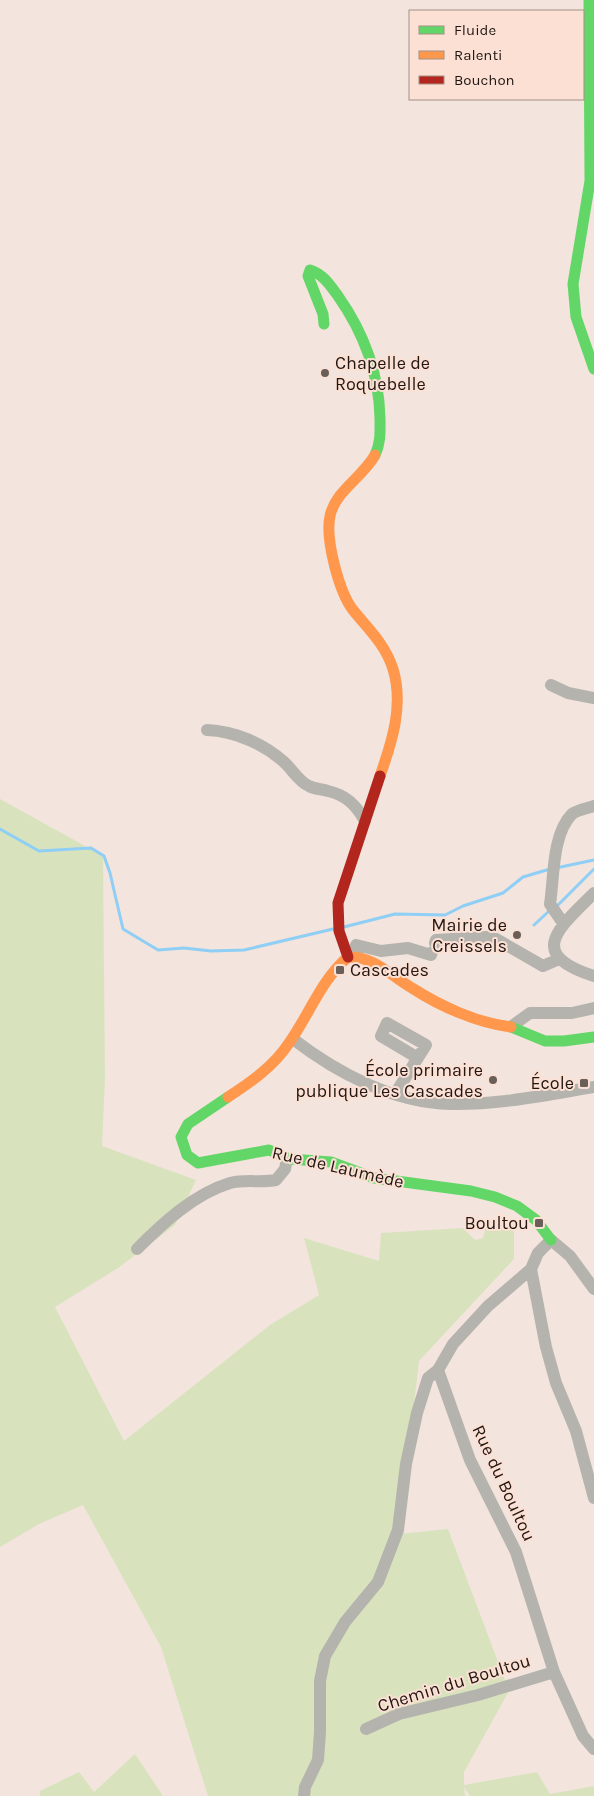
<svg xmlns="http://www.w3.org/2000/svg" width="594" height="1796" viewBox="0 0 594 1796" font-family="Karla,sans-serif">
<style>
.green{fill:#d8e3be}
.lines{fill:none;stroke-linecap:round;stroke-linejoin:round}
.stream{stroke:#8fcef5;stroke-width:3}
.street{stroke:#b5b3ae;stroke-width:12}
.fast{stroke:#63d668;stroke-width:11}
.slow{stroke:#ff974d;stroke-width:11}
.jam{stroke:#b3261e;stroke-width:11}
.poi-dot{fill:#6a5e59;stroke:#fce0d4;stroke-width:2}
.labels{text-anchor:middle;stroke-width:4;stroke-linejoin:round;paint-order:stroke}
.poi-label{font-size:18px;fill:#201612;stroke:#fce0d4;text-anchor:end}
.street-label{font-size:18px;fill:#201612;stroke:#fce0d4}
</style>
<rect width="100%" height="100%" fill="#f3e4dd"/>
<path class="green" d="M0 799 103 856 105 1079 102 1146 196 1180 175 1225 118 1268 55 1307 124 1441 270 1325 319 1295 304 1238 379 1261 381 1233 463 1228 475 1240 483 1238 487 1220 514 1228V1259L419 1361 399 1534 448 1529 509 1691 464 1772V1785L537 1772 550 1794 594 1786V1796H470L464 1787 465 1796H208L161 1647 83 1505 39 1524 0 1547Z
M135 1754 163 1796H40V1791L79 1772 94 1792Z"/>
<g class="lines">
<path class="stream" d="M0 829 39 851 91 848 104 856 110 873 123 929 158 950 184 948 211 951 244 950 333 929
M556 868 594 860
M558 905 594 869
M534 925 548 912
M344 927 395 914 445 915 463 906 503 893 523 877 550 869"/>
<path class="street" d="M551 685 568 693 594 698
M207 730C235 731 264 744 284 762 292 769 299 782 309 786 314 789 322 789 328 791 346 795 356 805 365 821
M594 893C559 928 525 954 594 976
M563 923 550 904C554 878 552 834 572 814 577 810 588 808 594 806
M435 943 436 940 486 937 496 939 543 966 559 959
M355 956 356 945 381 951 408 948 431 955 432 952
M512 1026 530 1013H572L594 1008
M293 1039C337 1073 394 1103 450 1104 498 1105 546 1095 594 1087
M395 1094 426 1045 387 1023 381 1036 418 1058
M137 1249C163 1223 194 1194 230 1183 245 1179 261 1183 276 1180L285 1169 287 1159
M531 1269 546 1347 556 1383 576 1431 594 1498
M594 1289 570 1256 551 1240 538 1253 531 1269 488 1306 453 1344 438 1370 470 1460 516 1552 554 1672 583 1736 594 1749
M366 1729 399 1714 478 1695 554 1672
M304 1796 305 1787 318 1760 320 1732V1681L325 1656 345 1622 378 1582 398 1530 406 1464 417 1413 428 1378 438 1370"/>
<path class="fast" d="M589 0 590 181 573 284 576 317 594 369
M324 324 323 314 308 276 310 270C323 274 330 285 338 296 364 333 379 372 380 418 380 431 381 443 375 455
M511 1027 545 1041H564L594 1037
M228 1097 188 1124 181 1137 187 1155 198 1163 269 1150 290 1159 331 1162 374 1178 471 1191 495 1197 517 1206 536 1220 551 1240"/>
<path class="slow" d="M375 455C363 477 335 491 330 516 325 539 339 592 353 610 369 630 385 644 393 669 404 705 392 742 380 776
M228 1097C251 1082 274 1066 289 1043 309 1015 321 980 348 957 374 956 391 976 412 988 440 1006 477 1023 511 1027"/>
<path class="jam" d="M348 957 339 931 338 903 380 776"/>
</g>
<g class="poi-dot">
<circle cx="325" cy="373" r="5"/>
<circle cx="517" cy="935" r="5"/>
<rect x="335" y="965" width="10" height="10" rx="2.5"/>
<circle cx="493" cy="1080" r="5"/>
<rect x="579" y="1078" width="10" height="10" rx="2.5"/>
<rect x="534" y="1218" width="10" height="10" rx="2.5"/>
</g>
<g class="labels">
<g class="poi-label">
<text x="335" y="369" text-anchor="start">Chapelle de<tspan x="335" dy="21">Roquebelle</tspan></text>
<text x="507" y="931">Mairie de<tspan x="507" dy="21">Creissels</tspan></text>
<text x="350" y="976" text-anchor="start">Cascades</text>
<text x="483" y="1076">École primaire<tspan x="483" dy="21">publique Les Cascades</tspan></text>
<text x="574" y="1089">École</text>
<text x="529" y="1229">Boultou</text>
</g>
<g class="street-label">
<text transform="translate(338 1167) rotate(13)" y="6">Rue de Laumède</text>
<text transform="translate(504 1483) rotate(65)" y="6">Rue du Boultou</text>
<text transform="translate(454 1683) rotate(-17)" y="6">Chemin du Boultou</text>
</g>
</g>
<rect x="409" y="10" width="175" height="90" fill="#fce0d4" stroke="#a48f86"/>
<rect x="419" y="26" width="25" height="8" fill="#63d668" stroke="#a48f86"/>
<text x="454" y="35" font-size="15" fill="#201612">Fluide</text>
<rect x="419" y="51" width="25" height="8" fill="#ff974d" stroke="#a48f86"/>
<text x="454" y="60" font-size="15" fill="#201612">Ralenti</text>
<rect x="419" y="76" width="25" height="8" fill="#b3261e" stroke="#a48f86"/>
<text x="454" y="85" font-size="15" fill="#201612">Bouchon</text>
</svg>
